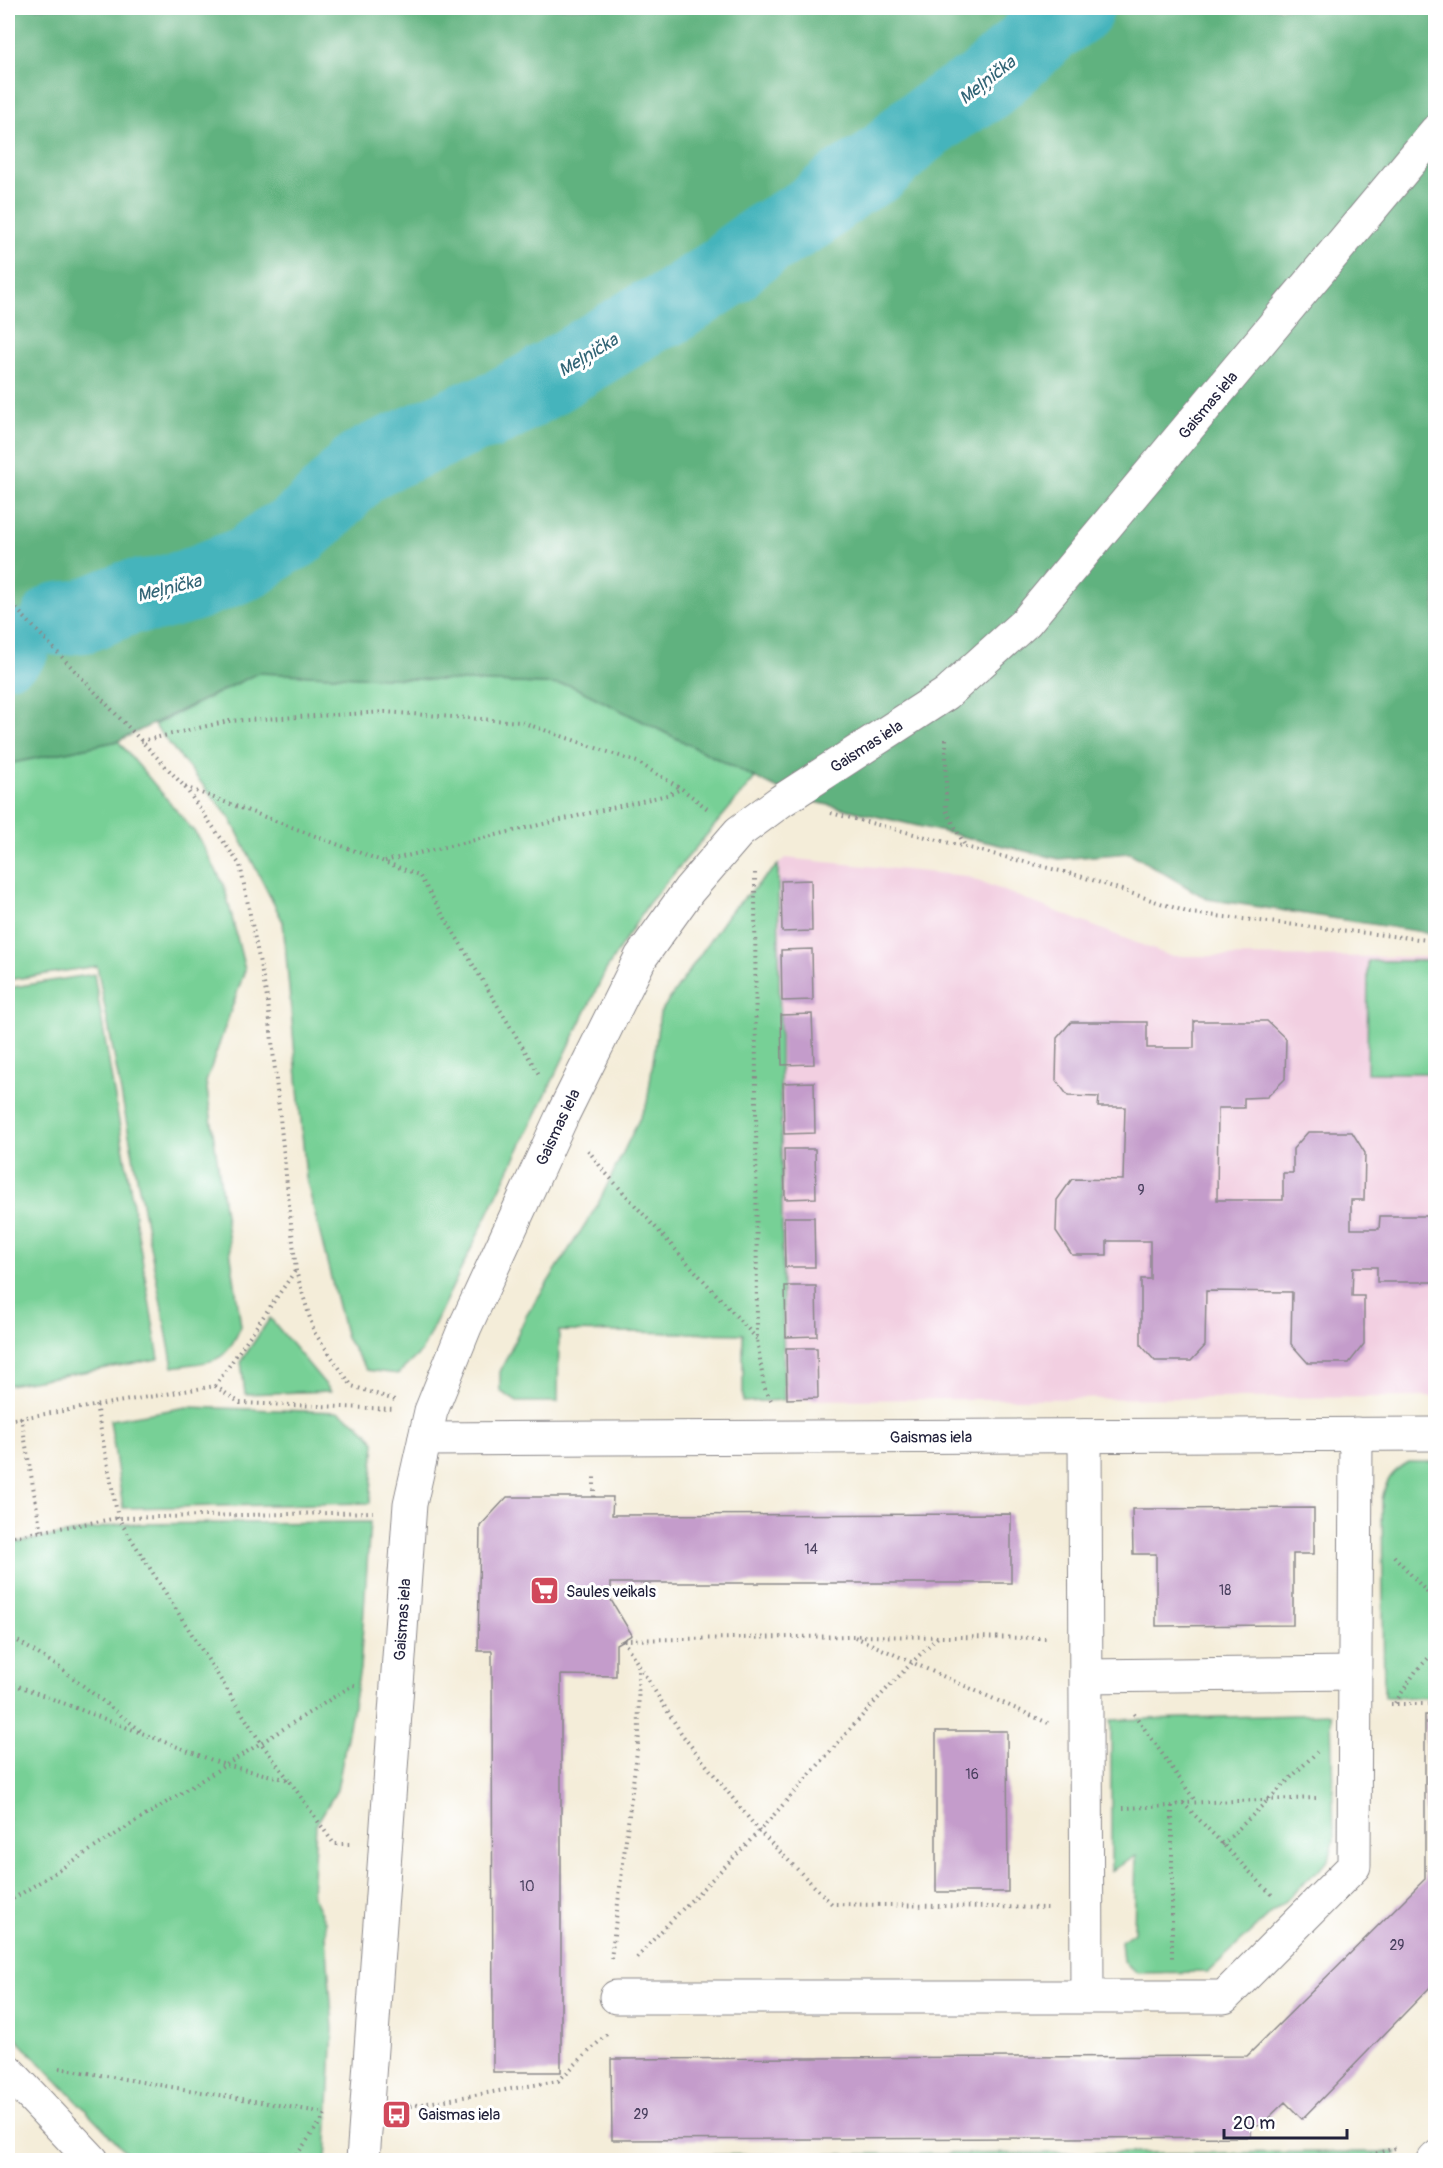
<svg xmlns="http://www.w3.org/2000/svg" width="1443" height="2168" viewBox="0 0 1443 2168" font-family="Pangolin,sans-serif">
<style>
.built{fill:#f2cfe1}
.green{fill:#77d096;stroke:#4c7968;stroke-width:1.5}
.forest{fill:#61b27f;stroke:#426a5d;stroke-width:1.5}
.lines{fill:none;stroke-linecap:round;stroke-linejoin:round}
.river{stroke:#44b4bc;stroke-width:74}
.building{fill:#c49ccb}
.minor-casing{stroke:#8b888a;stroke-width:35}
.path{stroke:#8b888a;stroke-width:4;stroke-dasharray:1.5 4.5;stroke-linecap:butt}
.minor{stroke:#fff;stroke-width:33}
.labels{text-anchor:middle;stroke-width:6;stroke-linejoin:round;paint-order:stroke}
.number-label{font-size:14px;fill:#4a405f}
.street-label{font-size:16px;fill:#22223b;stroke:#fff}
.poi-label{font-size:16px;fill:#22223b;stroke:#fff;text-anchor:start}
.water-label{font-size:18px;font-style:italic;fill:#316475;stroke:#fff}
</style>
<rect width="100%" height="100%" fill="#fff"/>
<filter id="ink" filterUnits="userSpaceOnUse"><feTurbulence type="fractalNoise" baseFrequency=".0167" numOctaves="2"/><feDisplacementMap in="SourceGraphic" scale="12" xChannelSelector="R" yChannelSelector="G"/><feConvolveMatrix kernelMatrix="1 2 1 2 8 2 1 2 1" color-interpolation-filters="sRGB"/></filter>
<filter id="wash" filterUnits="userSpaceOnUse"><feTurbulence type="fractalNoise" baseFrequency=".008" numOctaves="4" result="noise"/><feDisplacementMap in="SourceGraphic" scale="24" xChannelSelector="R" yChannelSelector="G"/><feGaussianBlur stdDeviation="1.35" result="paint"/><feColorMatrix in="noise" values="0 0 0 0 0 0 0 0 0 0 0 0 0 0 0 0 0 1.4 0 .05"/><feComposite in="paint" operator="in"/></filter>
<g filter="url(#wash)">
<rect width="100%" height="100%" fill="#f4edd9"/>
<path class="built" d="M785 858 966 876 1170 956 1435 957V1397L784 1400 778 865Z"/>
<path class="green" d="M258 673 570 685 755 778 648 904 606 970 421 1352 398 1374 367 1370 346 1338 306 1178 283 922 230 818 154 725Z
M118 741 197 835 224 885 245 970 206 1082 241 1326C224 1367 213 1360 173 1367L97 966 8 980V764Z
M778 865 784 1400 743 1402V1334L559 1331 558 1402H517L500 1391V1372L526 1316 597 1206 647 1103 660 1013 728 914Z
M1368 961H1435V1073H1367Z
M94 974 159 1359 8 1385V988Z
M270 1318 331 1391 245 1394 241 1361Z
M187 1407 339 1412 359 1424 375 1442 370 1503 123 1508 110 1420Z
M1409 1462H1435V1698L1384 1697 1382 1501C1385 1481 1391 1472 1409 1462Z
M8 1483 15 1531 8 1532Z
M370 1522 360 1669 337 1790 316 1825 312 1895 325 1922 333 2029 326 2160H134L8 2030V1544L122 1524Z
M1331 1714 1334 1841 1329 1860 1208 1972 1138 1973 1123 1962 1121 1941 1134 1932 1136 1856 1111 1871V1720Z
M1398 2152 1391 2160H657V2155Z"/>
<path class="forest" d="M8 8H1435V934L1207 899 1130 853 1059 859 794 797 570 685 258 673 118 741 8 764Z"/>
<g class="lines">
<path class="river" d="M58 619 84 616 130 597 155 595 188 586 249 562 278 540 293 534 321 509 359 469 374 460 476 415 490 412 532 389 651 316 667 310 728 270 741 257 766 239 809 214 848 183 877 167 915 131 956 102 983 87 1049 27 1077 8
M8 650 13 646"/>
</g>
<g id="blocks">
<path class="building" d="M811 880 812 931 782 932 781 881Z
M812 949 813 1000 782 1001 781 950Z
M812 1014 814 1064 782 1065 781 1015Z
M1194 1021H1267L1286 1039 1285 1079 1267 1097 1244 1098V1108H1218L1217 1200H1283V1173H1293V1149L1308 1132H1352L1365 1153 1364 1200H1351V1229H1379L1380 1216H1436V1282H1377V1267H1353L1352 1296H1364V1344L1349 1363H1308L1291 1344 1292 1292 1206 1291 1205 1346 1191 1361H1155L1141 1345V1279H1150V1241H1107V1255H1072L1056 1231 1057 1200 1072 1179 1123 1180 1125 1107H1098L1099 1097 1068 1096 1056 1080 1057 1038 1071 1022H1147V1048H1194Z
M814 1082 815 1133 784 1134 783 1083Z
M784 1149H815L816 1198 785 1199Z
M784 1217H814L815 1267H785Z
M785 1286H816L817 1336 786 1337Z
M786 1348H817L818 1398 787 1399Z
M507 1497H613L612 1515 1011 1514V1583H611V1600L632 1635 616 1644V1676L561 1675V2072H493L492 1651H478L480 1526Z
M1314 1508V1554H1293V1625L1156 1626V1554H1133L1132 1509Z
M1425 1715H1436V1981L1302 2119 1285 2102 1261 2125 1251 2124V2137L612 2140 611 2059 1247 2056 1425 1879Z
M936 1731H1007L1008 1892H936Z"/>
</g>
</g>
<g filter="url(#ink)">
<use href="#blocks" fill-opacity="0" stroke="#8b888a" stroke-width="1.5"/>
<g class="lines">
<defs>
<g id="minor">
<path d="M1085 1436 1087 1996"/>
<path id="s1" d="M425 1439 1436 1434"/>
<path d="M1086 1676 1355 1673"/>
<path d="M616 1997H1224L1354 1866 1356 1434"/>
<path d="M8 2071 92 2160"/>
<path id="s2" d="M363 2160 410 1504 431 1411 465 1327 563 1114 641 957 689 890 739 832 781 801 946 694 1026 622 1436 131"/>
<path d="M1434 2160 1436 2158"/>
</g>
</defs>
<use href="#minor" class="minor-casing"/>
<path class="path" d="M8 600 184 786 240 865 268 1003 296 1271 314 1332 352 1386 395 1400
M946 739V810L964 844
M141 741 229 721 385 712 521 722 637 762 682 789 709 810
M185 787 419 875 540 1076
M831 813 1080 876 1190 913 1436 941
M385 861 667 795 681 789
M755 873 757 1339 764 1387 771 1400
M588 1150 603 1170 757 1339
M215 1386 295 1271
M96 1405 118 1518 261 1743 289 1780
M21 1417 41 1532
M8 1420 215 1386 240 1403 395 1409
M594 1497V1475
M8 1537 118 1518 373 1512
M1394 1556 1436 1602
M8 1635 59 1667 141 1731
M855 1637 1048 1723
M623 1640 683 1736 759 1831 832 1904 1048 1908
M624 1640 851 1636 1048 1638
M8 1682 225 1765 289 1780 334 1844H350
M1395 1703 1416 1671 1436 1650
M1391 1704H1436
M1134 1714 1196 1802
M1183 1803 1272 1895
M1172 1806V1958
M1123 1808 1172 1806 1183 1803 1316 1798
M1222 1845 1317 1752
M8 1902 353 1685 358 1686
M637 1958C676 1913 720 1873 760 1830 820 1765 875 1697 939 1636
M611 1959 639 1735 638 1666
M59 2068 325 2113
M404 2107 558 2081 609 2032
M293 2160 327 2113
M1353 2160 1399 2147"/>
<use href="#minor" class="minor"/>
</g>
</g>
<defs>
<symbol id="supermarket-square" viewBox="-11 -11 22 22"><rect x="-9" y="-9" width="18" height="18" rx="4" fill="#d1495b" stroke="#fff"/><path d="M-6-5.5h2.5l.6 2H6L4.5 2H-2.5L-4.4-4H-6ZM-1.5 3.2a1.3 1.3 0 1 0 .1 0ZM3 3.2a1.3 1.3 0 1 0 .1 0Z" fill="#fff"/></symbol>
<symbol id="bus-square" viewBox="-11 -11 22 22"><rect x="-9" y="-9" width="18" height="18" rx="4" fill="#d1495b" stroke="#fff"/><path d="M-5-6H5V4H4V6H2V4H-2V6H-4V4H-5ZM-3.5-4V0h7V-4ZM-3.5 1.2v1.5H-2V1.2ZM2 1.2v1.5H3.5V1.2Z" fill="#fff"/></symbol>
</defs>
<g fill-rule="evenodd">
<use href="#supermarket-square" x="528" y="1574" width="33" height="33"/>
<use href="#bus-square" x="380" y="2098" width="33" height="33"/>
</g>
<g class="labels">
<g class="number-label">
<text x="1141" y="1195">9</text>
<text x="811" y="1554">14</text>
<text x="1225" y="1595">18</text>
<text x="972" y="1779">16</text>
<text x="527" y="1891">10</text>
<text x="1397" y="1950">29</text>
<text x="641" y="2119">29</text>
</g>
<g class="street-label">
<text dy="6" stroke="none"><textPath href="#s2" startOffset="2052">Gaismas iela</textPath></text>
<text dy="6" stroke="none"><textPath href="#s2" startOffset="1566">Gaismas iela</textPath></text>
<text dy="6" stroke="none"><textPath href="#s2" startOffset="1064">Gaismas iela</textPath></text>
<text dy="6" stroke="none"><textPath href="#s1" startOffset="506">Gaismas iela</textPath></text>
<text dy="6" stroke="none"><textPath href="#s2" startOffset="542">Gaismas iela</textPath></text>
</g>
<g class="poi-label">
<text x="566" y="1597">Saules veikals</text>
<text x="418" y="2120">Gaismas iela</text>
</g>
<g class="water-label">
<text transform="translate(987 80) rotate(-38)" y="6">Meļņička</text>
<text transform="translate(588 355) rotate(-31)" y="6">Meļņička</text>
<text transform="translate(169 588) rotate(-14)" y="6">Meļņička</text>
</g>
</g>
<rect width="1443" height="2168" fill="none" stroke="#fff" stroke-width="30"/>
<path d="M1224 2129v9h123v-9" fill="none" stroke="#22223b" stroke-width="3"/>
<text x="1233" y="2129" font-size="18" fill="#22223b" stroke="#ffffff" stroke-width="4.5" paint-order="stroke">20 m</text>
</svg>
